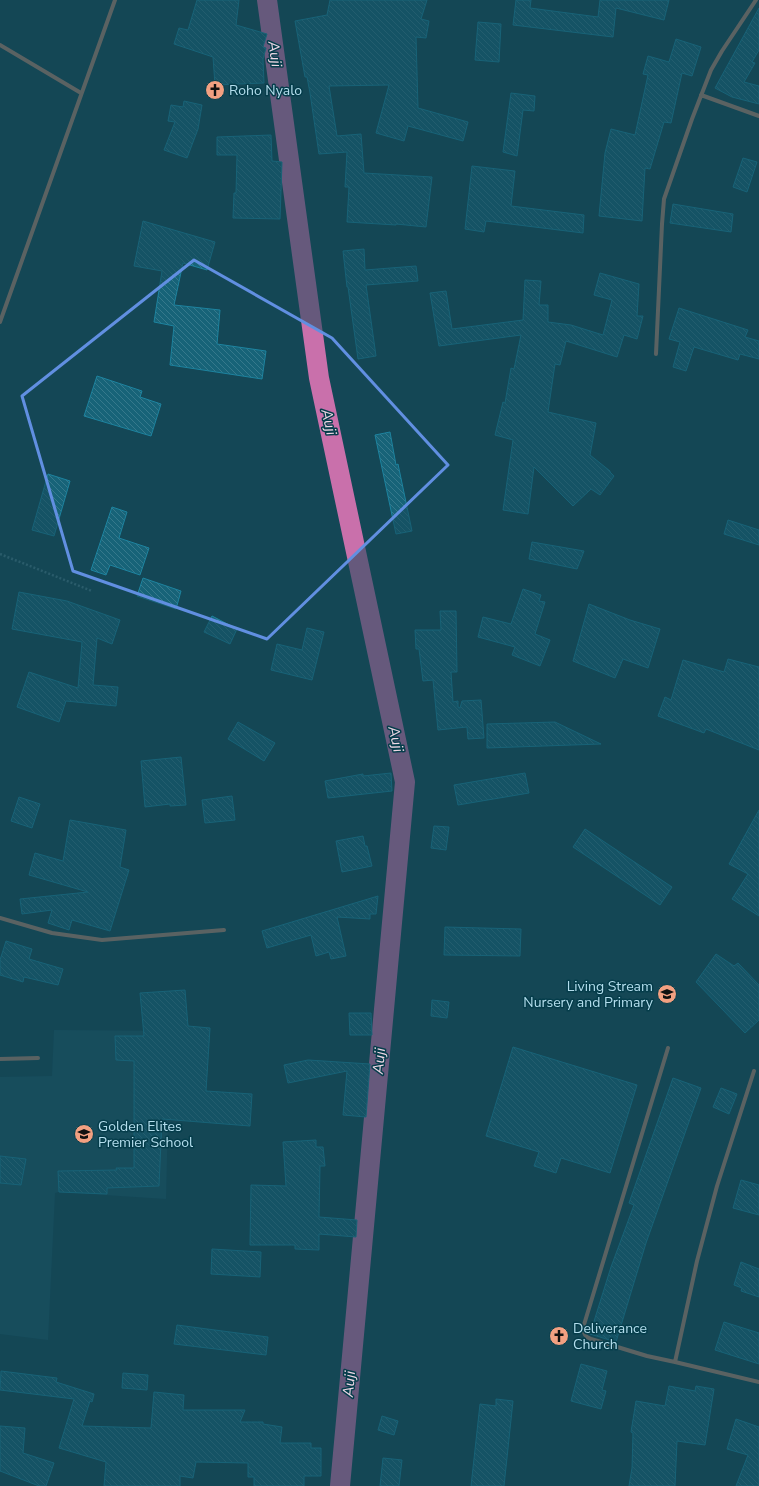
<svg xmlns="http://www.w3.org/2000/svg" width="759" height="1486" viewBox="0 0 759 1486" font-family="'Nunito Sans',sans-serif">
<style>
.built{fill:#1b5465}
.lines{fill:none;stroke-linecap:round;stroke-linejoin:round}
.canal{stroke:#c970ab;stroke-width:20}
.building{fill:url(#building-back-hatch);stroke:#1d839f}
.path{stroke:#457584;stroke-width:2.5;stroke-dasharray:2 2;stroke-linecap:butt}
.street{stroke:#b08372;stroke-width:4}
.marked{fill:none;stroke:#618fe1;stroke-width:3;stroke-linejoin:round}
.labels{text-anchor:middle;stroke-width:3;stroke-linejoin:round;paint-order:stroke}
.poi-label{font-size:14px;fill:#b4deed;stroke:#053d4b;text-anchor:start}
.water-label{font-size:15px;font-style:italic;fill:#f0d8e6;stroke:#053d4b}
</style>
<defs>
<pattern id="building-back-hatch" width="6" height="6" patternUnits="userSpaceOnUse"><rect width="6" height="6" fill="#176378"/><path d="M-1 5l2 2M0 0l6 6M5-1l2 2" fill="none" stroke="#36798c"/></pattern>
</defs>
<rect width="100%" height="100%" fill="#144756"/>
<path class="built" d="M54 1030 170 1031 166 1199 59 1192 55 1193 48 1340 0 1334V1077L52 1076Z"/>
<g class="lines">
<path class="canal" d="M267 0 319 378 405 782 340 1486"/>
</g>
<path class="building" d="M197 0H239L236 25 267 34 263 47 266 48 263 59 264 83 215 85 213 57 174 44 179 28 188 30Z
M330 0H427L421 19 429 21 426 38 416 37 418 108 468 122 463 141 408 126 404 141 376 133 389 85 329 86 337 136 361 134 364 173 432 177 426 227 396 224V225L347 222 349 187H345L347 152 319 154 310 93 307 77H305L295 21 327 15Z
M516 0H531L530 8 598 17 600 0H669L664 20 616 8 613 37 513 25Z
M759 8V50L752 62 755 63 744 82 759 86V104L732 97 715 88Z
M478 22 501 24 499 62 475 60Z
M676 39 701 47 692 76 682 73 671 123 664 122 650 169 645 168 642 221 599 216 605 153 611 129 635 135 648 75 643 74 648 56 669 62Z
M511 93 535 96 534 111 523 110 517 156 503 152Z
M184 101 202 105 198 129 187 158 164 150 175 122 168 121 171 105 183 107Z
M271 135 272 161 282 162 280 219 233 218 234 193H236L237 155H217V137Z
M743 158 757 162 747 192 733 187Z
M472 166 515 171 511 206 584 215 583 233 486 221 484 232 465 229Z
M673 204 733 214 731 232 670 223Z
M143 221 215 242 207 270 183 263 174 305 220 310 217 344 266 351 262 379 170 365 174 326 154 322 162 271 134 266Z
M364 249 365 270 416 266 418 281 366 285 376 356 358 359 348 287H347L343 251Z
M600 273 639 284 637 316H643L637 339 624 335 617 357 566 341 560 365 555 364 548 412 596 423 590 455 610 471V472L614 476 600 495 591 489 573 506 534 467 528 514 503 510 513 440 495 435 503 402 505 403 511 368 514 369 521 335 439 346 430 293 446 291 452 329 523 320 525 280 541 281 539 305H548V322L571 325 603 335 612 300 594 295Z
M679 308 748 330 745 337 759 341V359L740 354 738 360 694 347 686 371 673 367 680 342 669 339Z
M97 376 142 391 140 397 161 404 151 436 84 416Z
M390 432 396 465 398 464 412 531 396 534 375 435Z
M48 474 70 481 54 536 32 530Z
M112 507 127 512 119 538 149 548 140 575 110 565 106 575 91 570Z
M728 520 759 530V545L724 534Z
M532 542 584 551 577 569 529 559Z
M143 578 181 591 176 609 137 596Z
M523 589 541 595 539 601 545 602 535 634 550 640 540 666 512 655 515 647 478 637 483 617 511 624Z
M19 592 67 601 120 620 112 644 97 638 93 685 118 687 116 706 66 701 59 722 17 707 29 672 78 688 82 642 12 629Z
M589 604 630 620 660 629 648 668 623 659 615 678 573 661Z
M440 611H456L457 672H451L453 702 458 701V707L460 708 462 701 481 700 484 738 468 739 467 727 438 730 433 680 423 681 419 649H416L415 630H441Z
M212 616 237 629 230 644 204 632Z
M307 628 324 632 312 680 271 670 277 644 302 650Z
M728 659 759 667V750L706 729 704 733 658 716 665 697 671 700 683 660 724 672Z
M238 722 275 743 264 761 228 739Z
M555 722 601 744 487 748V724Z
M181 757 186 805 170 806V804L145 807 141 761Z
M391 773 392 791 328 798 325 781 363 774V776Z
M525 773 529 793 458 805 454 785Z
M232 796 235 820 205 823 202 800Z
M19 797 40 804 32 828 11 821Z
M759 810V916L732 899 748 874 729 864Z
M70 820 126 830 120 867 129 870 110 931 72 920 69 930 48 923 52 910 22 914 20 899 88 892 29 875 35 853 63 861Z
M434 826 449 827 446 850 431 848Z
M585 829 672 887 660 905 573 847Z
M363 836 365 846H367L372 866 342 872 336 841Z
M378 896 376 914H370V919L337 917 346 956 331 959 329 952 316 956 311 935 267 948 262 931Z
M445 927 521 929 520 956 444 955Z
M6 941 32 949 29 959 63 969 58 985 24 977 23 982 0 975V960Z
M716 954 734 966 738 963 759 985V1020L745 1033 696 982Z
M185 990 188 1026 210 1028 206 1091 252 1094 250 1126 162 1119 159 1186 107 1188V1194L59 1192 58 1171 117 1170 116 1168H134V1061L116 1060 115 1036H144L140 993Z
M432 1000 449 1002 447 1018 431 1016Z
M349 1013H371L372 1035H350Z
M513 1047 637 1085 610 1173 561 1158 556 1173 534 1166 539 1152 486 1136Z
M308 1060 370 1064 366 1117 343 1115 347 1071 288 1083 284 1065Z
M673 1078 701 1088 646 1243 616 1342 590 1334 611 1267 634 1205 629 1203Z
M721 1088 737 1094 729 1114 713 1107Z
M316 1140V1147H323L325 1166H320L319 1217 357 1220 356 1237 319 1234V1250L295 1249V1245H250L251 1185 286 1186 283 1142Z
M0 1156 26 1159 21 1185 0 1183Z
M741 1180 759 1185V1215L733 1208Z
M212 1249 261 1252 260 1277 211 1274Z
M741 1262 759 1269V1297L741 1291 742 1288 734 1285Z
M724 1322 759 1333V1364L715 1350Z
M177 1325 268 1337 266 1355 174 1344Z
M581 1364 607 1371 602 1390 606 1391 601 1409 571 1401Z
M1 1371 57 1378 56 1382 94 1394 92 1402 90 1401 82 1426 151 1428 154 1392 184 1395 183 1410H245L240 1422H263V1424L282 1427 280 1443H311V1448H321V1476H304V1486H254V1477H248V1463L196 1462 193 1478 180 1476V1486H104L106 1462 59 1448 74 1399 0 1390Z
M123 1373 148 1375 147 1390 122 1388Z
M669 1386 695 1391 696 1386 714 1389 705 1445 677 1441 675 1486H629L632 1468 633 1433 631 1432 636 1401 665 1406Z
M496 1399 513 1401 504 1486H471L480 1404 496 1406Z
M382 1416 398 1421 394 1435 378 1430Z
M736 1419 759 1427V1486H736L748 1455 727 1449Z
M0 1426 25 1428 23 1453 54 1463 46 1486H39L0 1471Z
M383 1458 402 1460 399 1486H380Z"/>
<g class="lines">
<path class="path" d="M0 554 92 591"/>
<path class="street" d="M0 45 81 93
M701 95 759 116
M0 322 115 0
M656 354 662 224 664 199 692 119 711 70 722 51 756 0
M0 918 52 933 102 940 224 930
M668 1048 583 1328C584 1334 585 1337 591 1339L647 1356 675 1362
M0 1059 38 1058
M754 1071 717 1186 697 1261 675 1362 759 1382"/>
</g>
<path d="M0 0H759V1486H0ZM194 260 332 338 448 465 267 639 73 571 22 396Z" fill="#144756" fill-opacity=".55" fill-rule="evenodd"/>
<path class="marked" d="M194 260 332 338 448 465 267 639 73 571 22 396Z"/>
<defs>
<symbol id="church-disc" viewBox="-11 -11 22 22"><circle r="9.5" fill="#f2a081" stroke="#053d4b"/><path d="M-1.2-6h2.4v3.5h3.3v2.4h-3.3V6h-2.4V-.1h-3.3v-2.4h3.3Z" fill="#111"/></symbol>
<symbol id="school-disc" viewBox="-11 -11 22 22"><circle r="9.5" fill="#f2a081" stroke="#053d4b"/><path d="M0-5L7-2L0 1L-7-2ZM-4 1L0 2.5L4 1V4Q0 6-4 4Z" fill="#111"/></symbol>
</defs>
<g fill-rule="evenodd">
<use href="#church-disc" x="204" y="79" width="22" height="22"/>
<use href="#school-disc" x="656" y="983" width="22" height="22"/>
<use href="#school-disc" x="73" y="1123" width="22" height="22"/>
<use href="#church-disc" x="548" y="1325" width="22" height="22"/>
</g>
<g class="labels">
<g class="poi-label">
<text x="229" y="95">Roho Nyalo</text>
<text x="653" y="991" text-anchor="end">Living Stream<tspan x="653" dy="16">Nursery and Primary</tspan></text>
<text x="98" y="1131">Golden Elites<tspan x="98" dy="16">Premier School</tspan></text>
<text x="573" y="1333">Deliverance<tspan x="573" dy="16">Church</tspan></text>
</g>
<g class="water-label">
<text transform="translate(275 54) rotate(82)" y="5">Auji</text>
<text transform="translate(329 422) rotate(78)" y="5">Auji</text>
<text transform="translate(396 739) rotate(78)" y="5">Auji</text>
<text transform="translate(379 1061) rotate(-85)" y="5">Auji</text>
<text transform="translate(349 1384) rotate(-85)" y="5">Auji</text>
</g>
</g>
</svg>
